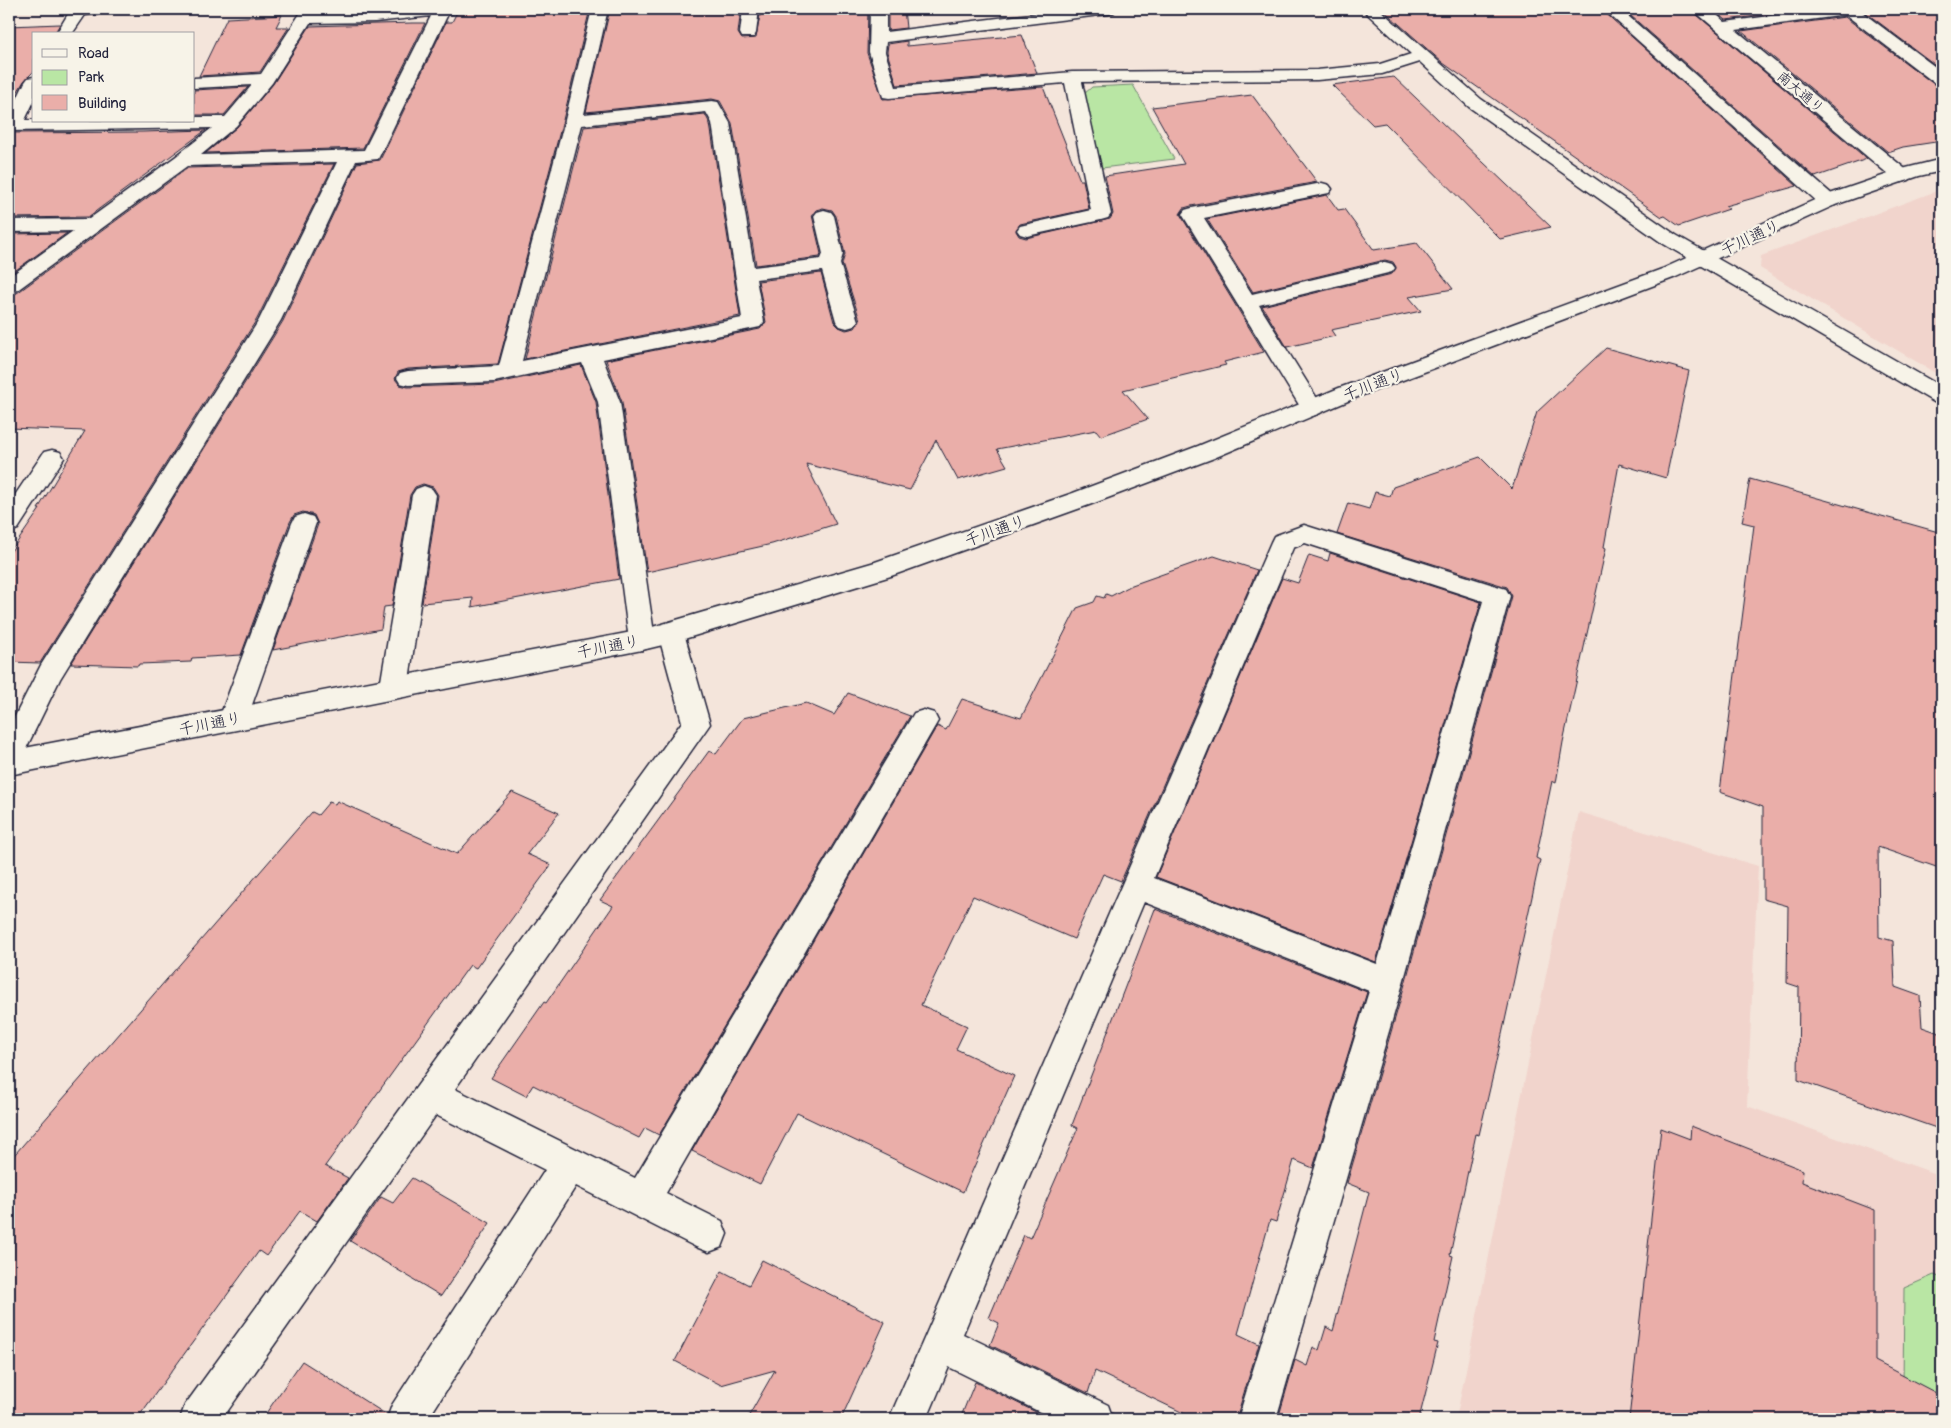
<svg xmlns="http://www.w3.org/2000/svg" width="1951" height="1428" viewBox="0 0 1951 1428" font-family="Pangolin,'Klee One',sans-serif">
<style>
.built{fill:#f1d4cc}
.green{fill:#b9e6a4;stroke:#6e8470}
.building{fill:#eaaea9;stroke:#22223b}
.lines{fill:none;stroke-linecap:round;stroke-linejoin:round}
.minor-casing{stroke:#22223b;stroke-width:3}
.major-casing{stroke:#22223b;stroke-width:3}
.minor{fill:#f7f3e8;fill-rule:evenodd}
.major{fill:#f7f3e8;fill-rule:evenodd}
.labels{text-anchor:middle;stroke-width:4.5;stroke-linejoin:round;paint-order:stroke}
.far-street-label{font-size:14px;fill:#22223b;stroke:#f7f3e8}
.street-label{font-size:16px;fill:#22223b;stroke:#f7f3e8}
</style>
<rect width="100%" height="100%" fill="#f4e5db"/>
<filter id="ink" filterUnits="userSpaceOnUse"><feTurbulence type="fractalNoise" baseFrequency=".02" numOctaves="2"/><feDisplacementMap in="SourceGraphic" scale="10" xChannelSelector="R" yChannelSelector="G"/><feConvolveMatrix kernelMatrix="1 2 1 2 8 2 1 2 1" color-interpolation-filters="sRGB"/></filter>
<g filter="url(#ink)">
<path class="built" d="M1942 189V377L1760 268 1761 256Z
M1579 812 1758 866 1747 1106 1942 1176V1278L1934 1275 1942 1419H1456Z"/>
<path class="green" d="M1133 85 1174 159 1102 168 1084 94 1092 87Z
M1934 1275 1942 1278V1405L1903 1388 1904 1288Z"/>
<path class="building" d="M481 9H590L563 120 498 364 408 369 398 372 395 379 400 385 408 387 494 384 581 365 596 402 619 579 472 607 473 598 422 603 438 495 433 487 423 484 415 487 410 495 392 606 384 607 381 629 273 650 318 524 314 515 303 512 294 515 290 522 241 655 192 658 191 662 139 664 138 666 71 664 283 321 357 163 380 160 446 22H452L456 14 459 12Z
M610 9H741L738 33 742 39 756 38 761 9H868L867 53 883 99 1043 87 1080 180H1083L1089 209 1020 224 1016 231 1019 236 1026 238 1110 219 1113 214 1105 176 1184 164 1152 107 1252 95 1317 182 1191 206 1184 208 1180 214 1264 352 1224 362 1226 365 1123 390 1148 419 1101 436 1096 430 997 449 1007 466 958 480 936 440 910 490 806 464 836 524 772 544 647 572 622 402 606 360 760 329 766 322 758 281 821 273 834 322 839 327 846 330 855 328 860 320 842 264 845 254 836 216 832 210 823 208 816 210 812 215 821 254 820 257 756 265 732 123 720 101 712 99 586 112Z
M888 9H904L906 28 888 30Z
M1382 9H1601L1797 186 1725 206 1729 209 1679 226 1665 216 1662 217 1443 63Z
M1623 9H1690L1867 159 1815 177Z
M1713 9H1811L1726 20Z
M1861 9H1923L1927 11 1942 10V70Z
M282 15 276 27H289L260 72 199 76 227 18Z
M1845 17 1935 85 1942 87V141L1903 147 1888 152 1741 31Z
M412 23H425L363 148 206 153 237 127 273 84 310 26Z
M60 24 54 34H34V71L24 81 9 106V26Z
M1022 35 1037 73 897 85 887 52 888 44 907 41V46Z
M1394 77 1551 227 1500 239 1385 123 1373 125 1332 85Z
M248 87 224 115H194V90Z
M705 114 710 124 740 316 525 359 584 127Z
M206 130 88 217 9 218V133L143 132Z
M334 164 257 319 40 663 9 662V554L40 509H38L85 431 9 428V295L17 293 188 168Z
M1327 195 1338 210 1344 209 1374 250 1417 243 1453 289 1409 297 1421 311 1331 330 1335 336 1287 347 1262 306 1392 274 1396 267 1393 262 1385 260 1253 292 1207 219Z
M67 233 9 275V234Z
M1606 348 1689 371 1666 478 1619 464 1604 547 1606 548 1563 742 1556 783 1552 781 1536 858 1540 860 1494 1071 1479 1135 1476 1134 1450 1255 1453 1256 1434 1342 1438 1343 1419 1419H1278L1295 1360 1307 1366 1313 1347 1319 1350 1326 1327 1333 1331 1369 1192 1347 1183 1405 984 1512 596 1507 587 1337 534 1348 503 1369 509 1375 492 1390 496 1393 487 1480 457 1512 489 1537 412Z
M1750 479 1942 533V869L1878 847 1879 937 1893 941 1895 987 1920 996 1922 1027 1942 1034V1130L1798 1080 1799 987 1787 983 1788 906 1763 899V807L1720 792 1754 525 1742 522Z
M1330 553 1481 602 1376 962 1156 877 1282 578 1298 583 1309 555 1328 561Z
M1214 556 1257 570 1121 881 1103 874 1074 939 973 896 921 1005 967 1026 956 1049 1014 1076 963 1192 797 1113 760 1184 692 1151 937 726 946 730 962 699 1021 718 1077 608 1094 602 1097 596 1104 598 1106 594 1111 596 1132 585Z
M848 693 910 716 659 1135 645 1128 639 1138 533 1085 526 1096 491 1078 544 1002 546 1003 613 906 600 900 709 751 716 754 743 718 806 703 834 715Z
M512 792 559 813 527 854 551 865 476 968 470 965 325 1166 348 1178 317 1221 300 1211 266 1256 259 1251 137 1419H9V1161L312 812 318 815 329 802 335 804 337 801 457 854Z
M1155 909 1367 992 1313 1168 1294 1160 1276 1222 1270 1220 1238 1334 1259 1344 1236 1419H1196L1095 1371 1088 1393 990 1345 999 1323 989 1318 1024 1235 1030 1238 1078 1128 1072 1125Z
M1691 1126 1803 1170 1802 1182 1875 1210V1361L1942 1396V1419H1629L1661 1128 1690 1139Z
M412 1178 490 1223 441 1296 350 1241 381 1197 393 1203Z
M762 1260 885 1322 841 1419H747L775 1370 721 1385 675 1361 722 1271 749 1285Z
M302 1361 387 1415 385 1419H262Z
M975 1382 1050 1419H960Z"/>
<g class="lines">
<defs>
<path id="minor" d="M71 9H116L114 12 85 15 72 34H56Z
M303 9H319L317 13 375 12 407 9H459L457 12 448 14 380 155 378 159 356 161 281 320 60 679 19 763 9 767V728L41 665 259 320 337 162 187 166 16 291 9 293V277L73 231 9 232V220L89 219 175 157 212 128 9 131V116L25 82 28 78 34 77V101L25 120 194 121V117H225L252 85 194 88V78L261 74ZM431 16 364 150 201 155 236 126 272 83 310 23 375 22Z
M592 9H608L584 114 712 101 718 102 730 123 754 267 821 259 823 254 814 216 817 212 824 210 831 212 834 216 843 254 840 264 858 321 854 326 847 328 840 326 836 321 822 271 756 279 764 322 760 327 603 359 620 402 655 640 651 647 642 650 633 647 629 640 598 402 582 363 494 382 408 385 400 383 397 378 400 373 408 371 499 366 565 120ZM706 112 712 123 742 318 522 361 582 125Z
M743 9H759L756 33 754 37H742L740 33Z
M870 9H886V32L1071 9H1116L1114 12 1108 14 886 42 885 52 896 87 1072 72 1317 70 1380 64 1411 54 1362 9H1379L1481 99 1676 235 1942 387V404L1934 402 1662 243 1469 107 1420 62 1382 74 1317 80 1082 82 1111 214 1108 218 1101 220 1027 236 1020 234 1017 230 1020 226 1091 210 1065 83 889 98 883 97 869 52Z
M1603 9H1620L1835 197 1838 201 1835 205 1828 207 1821 205Z
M1692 9H1710L1725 22 1823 9H1858L1942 72V85L1936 84 1846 15 1736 30 1909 172 1911 176 1909 180 1902 182 1895 180Z
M1322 183 1329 185 1332 189 1329 193 1204 218 1252 294 1385 262 1392 264 1395 268 1392 272 1259 305 1323 408 1320 413 1312 416 1304 413 1182 214 1185 210 1192 208Z
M52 450 60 452 64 458 18 529 9 532V504L44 452Z
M424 486 432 489 436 495 408 687 404 695 394 698 384 695 380 687 412 495 416 489Z
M304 514 313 517 316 523 247 719 243 727 233 730 223 727 219 719 292 523 295 517Z
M1304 525 1506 589 1510 596 1403 983 1276 1419H1238L1369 991 1144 902 963 1334 1108 1405 1113 1419H1054L949 1367 927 1419H889L1271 542 1274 536ZM1305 543 1483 601 1377 964 1154 878 1293 548Z
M671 623 680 626 684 633 710 724 455 1089 635 1178 914 713 924 710 934 713 938 721 666 1193 722 1221 727 1234 722 1247 709 1252 696 1247 576 1186 428 1419H387L392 1405 545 1170 436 1115 222 1419H180L185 1405 682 722 658 633 662 626Z"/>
<path id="major" d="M1942 159V171L1919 176 1835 205 1676 277 1355 398 1214 458 1089 505 891 576 671 643 642 650 9 775V751L642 630 875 562 1073 493 1198 446 1339 388 1662 269 1821 197 1906 168Z"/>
</defs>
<use href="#minor" class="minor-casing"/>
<use href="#major" class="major-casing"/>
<use href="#minor" class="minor"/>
<use href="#major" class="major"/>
</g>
</g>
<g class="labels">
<g class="far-street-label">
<text transform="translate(1801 92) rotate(40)" y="5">南大通り</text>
</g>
<g class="street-label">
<text transform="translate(1750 237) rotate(-25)" y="6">千川通り</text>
<text transform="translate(1373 384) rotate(-21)" y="6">千川通り</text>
<text transform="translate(995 530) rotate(-20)" y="6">千川通り</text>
<text transform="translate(608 646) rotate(-11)" y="6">千川通り</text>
<text transform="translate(210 723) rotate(-11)" y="6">千川通り</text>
</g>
</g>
<rect width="1951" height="1428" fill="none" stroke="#f7f3e8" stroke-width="30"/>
<rect x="15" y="15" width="1921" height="1398" fill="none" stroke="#22223b" stroke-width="2" filter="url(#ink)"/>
<rect x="32" y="32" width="162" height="90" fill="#f7f3e8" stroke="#a29fa3"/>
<rect x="42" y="49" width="25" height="8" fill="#f7f3e8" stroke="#a29fa3"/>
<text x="78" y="58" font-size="15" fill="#22223b">Road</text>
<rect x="42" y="70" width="25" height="15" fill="#b9e6a4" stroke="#a29fa3"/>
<text x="78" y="82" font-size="15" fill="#22223b">Park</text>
<rect x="42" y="95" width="25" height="15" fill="#eaaea9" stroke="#a29fa3"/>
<text x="78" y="108" font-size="15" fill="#22223b">Building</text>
</svg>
